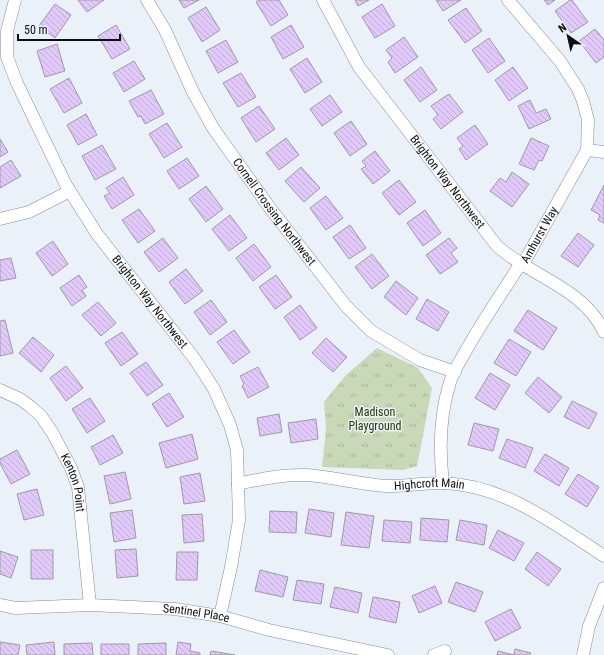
<svg xmlns="http://www.w3.org/2000/svg" width="604" height="655" viewBox="0 0 604 655" font-family="'Roboto Condensed',sans-serif">
<style>
.park{fill:url(#park-tufts)}
.building{fill:url(#building-back-hatch);stroke:#9e9aa3}
.lines{fill:none;stroke-linecap:round;stroke-linejoin:round}
.street-casing{stroke:#878d94;stroke-width:13}
.street{stroke:#fff;stroke-width:12}
.labels{text-anchor:middle;stroke-width:3;stroke-linejoin:round;paint-order:stroke}
.street-label{font-size:12px;fill:#0c0e11;stroke:#eaf1f9}
.park-label{font-size:12px;fill:#273a00;stroke:#eaf1f9}
</style>
<defs>
<pattern id="park-tufts" width="24" height="20" patternUnits="userSpaceOnUse"><rect width="24" height="20" fill="#c9d8b6"/><path d="M3 7l-1-3M5 7V3M7 7l1-3M15 17l-1-3M17 17v-4M19 17l1-3" fill="none" stroke="#abb89b"/></pattern>
<pattern id="building-back-hatch" width="6" height="6" patternUnits="userSpaceOnUse"><rect width="6" height="6" fill="#e2c9fc"/><path d="M-1 5l2 2M0 0l6 6M5-1l2 2" fill="none" stroke="#c1abd7"/></pattern>
</defs>
<rect width="100%" height="100%" fill="#eaf1f9"/>
<path class="park" d="M377 348 418 368 432 388 417 466 403 470 322 467 326 429 324 402 345 376Z"/>
<path class="building" d="M78 0H104L87 12Z
M179 0H199L184 8Z
M259 0H279L288 15 271 26 256 2Z
M355 0H369L358 6Z
M436 0H461L443 11Z
M544 0H555L548 5Z
M570 0H572L588 22 571 33 555 11Z
M55 4 71 15 55 38 39 26Z
M382 4 395 26 375 38 362 17Z
M206 7 220 30 202 42 188 18Z
M466 8 482 31 465 43 448 20Z
M116 25 130 49 112 59 98 36Z
M291 25 304 47 283 59 271 37Z
M595 29 604 40V57L596 63 579 41Z
M404 37 418 57 395 73 388 62 392 58 386 50Z
M489 38 505 61 488 73 472 50Z
M226 40 238 62 218 73 206 51Z
M57 44 65 71 45 77 37 51Z
M307 58 322 82 305 93 290 69Z
M134 61 145 79 124 92 113 73Z
M421 67 437 90 420 102 404 80Z
M513 67 528 88 509 101 495 80Z
M241 73 256 97 238 107 223 83Z
M69 78 82 103 64 113 50 89Z
M151 90 164 114 145 124 141 116 138 117 129 101Z
M449 94 463 112 441 129 433 119 438 115 431 106Z
M330 95 342 112 322 126 310 109Z
M530 100 536 113 546 109 551 119 529 129 518 106Z
M259 106 275 129 256 142 241 118Z
M86 114 97 135 78 145 67 125Z
M351 121 367 144 350 156 334 133Z
M167 123 182 147 164 158 149 134Z
M475 125 488 144 466 160 459 149 463 146 457 138Z
M286 138 299 155 279 170 266 153Z
M531 138 549 146 542 161 539 160 534 170 519 164Z
M0 139 8 152 0 157Z
M102 145 116 169 95 180 82 156Z
M375 151 390 171 373 184 361 169 366 166 362 161Z
M187 158 199 176 179 189 167 171Z
M11 160 21 176 0 188V167Z
M301 167 320 188 304 202 285 181Z
M512 172 529 184 512 207 490 191 500 178 506 182Z
M123 177 134 195 112 209 104 196 110 193 106 188Z
M399 180 416 202 399 215 382 193Z
M604 185V223L598 220 600 215 591 210Z
M206 186 223 209 206 222 189 199Z
M326 196 343 218 326 230 310 208Z
M139 209 155 231 138 243 122 220Z
M425 210 441 233 423 246 407 223Z
M230 215 247 238 229 251 212 229Z
M350 225 366 248 349 259 333 237Z
M578 233 594 245 578 267 561 256Z
M163 238 178 258 159 272 144 252Z
M449 238 457 248 451 253 458 262 440 274 426 255Z
M53 241 68 264 52 276 36 253Z
M254 244 271 267 253 281 236 258Z
M372 254 389 276 372 289 355 267Z
M11 258 16 278 0 281V260Z
M186 269 203 291 185 304 169 282Z
M79 275 87 287 82 290 86 296 72 306 60 288Z
M276 275 292 297 275 309 259 287Z
M396 281 418 298 406 315 384 297Z
M427 299 449 312 438 331 416 319Z
M211 300 227 322 210 335 194 312Z
M98 302 116 323 101 336 82 315Z
M300 305 317 328 300 340 284 317Z
M528 310 557 328 543 350 514 331Z
M5 320 13 353 0 356V321Z
M234 330 250 352 233 364 217 342Z
M122 332 138 354 121 366 105 343Z
M33 337 54 355 41 372 19 353Z
M326 338 347 357 333 372 312 353Z
M509 339 531 352 516 376 494 363Z
M146 362 163 385 147 396 130 373Z
M66 366 83 388 66 401 50 378Z
M258 367 269 387 248 398 242 386 244 384 240 376Z
M490 373 510 385 495 410 475 398Z
M538 377 562 397 549 413 525 393Z
M169 393 184 417 167 427 152 404Z
M90 398 105 421 87 433 72 409Z
M572 401 597 413 589 429 564 417Z
M279 414 282 432 260 436 257 418Z
M316 419 318 439 291 443 288 423Z
M474 423 499 429 493 451 468 445Z
M192 434 198 459 166 468 159 443Z
M113 435 123 453 100 465 91 447Z
M507 439 533 448 525 468 499 458Z
M17 450 30 474 11 484 0 463V459Z
M545 454 569 468 559 486 534 471Z
M125 472 131 499 110 504 104 476Z
M200 473 205 501 184 504 180 477Z
M578 474 599 487 587 507 565 494Z
M37 489 44 515 24 520 17 494Z
M309 509 334 513 331 537 305 533Z
M132 510 136 538 114 542 110 513Z
M270 511 297 512 296 533 269 532Z
M346 512 374 516 369 548 341 545Z
M202 514 204 541 184 543 182 515Z
M421 518 449 520 447 542 420 540Z
M384 520 412 522 410 543 382 541Z
M460 520 487 525 484 545 456 540Z
M498 530 524 543 514 561 489 548Z
M136 549 138 576 117 578 115 550Z
M31 550H53V579H31Z
M0 551 18 557 11 578 0 574Z
M177 552H198L197 580H176Z
M537 552 561 569 548 586 525 569Z
M260 570 288 577 283 597 255 591Z
M297 580 324 584 321 604 293 600Z
M456 582 483 592 475 612 448 602Z
M435 586 442 603 419 613 412 596Z
M335 587 362 593 358 613 330 607Z
M373 597 400 602 396 623 369 617Z
M511 609 521 628 495 641 485 622Z
M0 642 20 645 18 655H0Z
M54 642 55 655H27L26 645Z
M178 642 191 644 190 651 200 653V655H176Z
M92 643 93 655H64V644Z
M166 643V655H138V644Z
M101 644H129V655H101Z
M515 649 531 653 530 655H497L498 651 514 655Z
M211 651 235 655H210Z"/>
<g class="lines">
<defs>
<g id="street">
<path id="s1" d="M15 0 7 31V57L17 83 66 185 97 234 194 358 214 389 230 425 237 450 239 520 231 567 220 616"/>
<path id="s2" d="M147 0 165 30 192 90 213 128 270 208 346 306 371 331 420 360 455 372"/>
<path id="s3" d="M323 0 359 67 497 246C530 276 584 288 604 332"/>
<path d="M587 150 604 152"/>
<path d="M0 219 29 212 70 191"/>
<path id="s4" d="M0 390 20 399 31 407 41 416 52 432 71 468 78 487 90 605"/>
<path id="s5" d="M443 483C439 450 440 414 450 382 454 370 462 358 468 347 484 319 502 293 519 266L523 264 587 150 588 120 583 101 578 89 560 61 508 0"/>
<path id="s6" d="M238 484C261 479 284 474 307 475 333 477 359 484 385 486 404 487 424 482 443 483 504 485 555 524 604 556"/>
<path id="s7" d="M0 605 16 608 90 605 175 609 220 616 269 630 388 655"/>
<path d="M434 655 445 651"/>
<path d="M583 655 589 626 604 588"/>
</g>
</defs>
<use href="#street" class="street-casing"/>
<use href="#street" class="street"/>
</g>
<g class="labels">
<g class="street-label">
<text dy="4" stroke="none"><textPath href="#s3" startOffset="221">Brighton Way Northwest</textPath></text>
<text dy="4" stroke="none"><textPath href="#s2" startOffset="248">Cornell Crossing Northwest</textPath></text>
<text dy="4" stroke="none"><textPath href="#s5" startOffset="275">Amhurst Way</textPath></text>
<text dy="4" stroke="none"><textPath href="#s1" startOffset="343">Brighton Way Northwest</textPath></text>
<text dy="4" stroke="none"><textPath href="#s4" startOffset="124">Kenton Point</textPath></text>
<text dy="4" stroke="none"><textPath href="#s6" startOffset="193">Highcroft Main</textPath></text>
<text dy="4" stroke="none"><textPath href="#s7" startOffset="197">Sentinel Place</textPath></text>
</g>
<g class="park-label">
<text x="375" y="416">Madison<tspan x="375" dy="14">Playground</tspan></text>
</g>
</g>
<g transform="translate(568 36) rotate(326)" stroke="#eaf1f9" stroke-width="3" paint-order="stroke">
<path d="M0-3L7 15L0 10L-7 15Z" fill="#0c0e11"/>
<text y="-6" font-size="11" font-weight="bold" text-anchor="middle" fill="#0c0e11">N</text>
</g>
<path d="M18 34v6h102v-6" fill="none" stroke="#0c0e11" stroke-width="2"/>
<text x="24" y="34" font-size="12" fill="#0c0e11" stroke="#eaf1f9" stroke-width="3" paint-order="stroke">50 m</text>
</svg>
